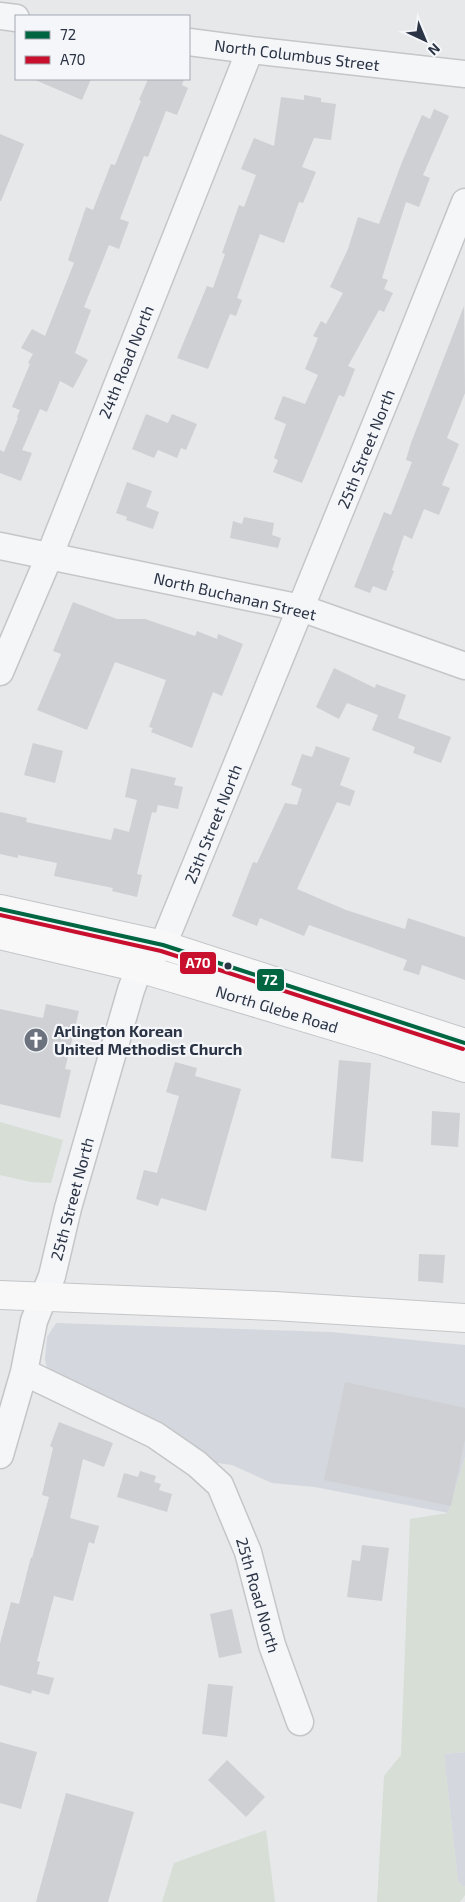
<svg xmlns="http://www.w3.org/2000/svg" width="465" height="1902" viewBox="0 0 465 1902" font-family="'Exo 2',sans-serif">
<style>
.built{fill:#d4d7dd}
.green{fill:#d6ded6}
.building{fill:#ced0d3}
.lines{fill:none;stroke-linecap:round;stroke-linejoin:round}
.minor-casing{stroke:#c4c6c8;stroke-width:29}
.secondary-casing{stroke:#c4c6c8;stroke-width:30}
.primary-casing{stroke:#c2c5c8;stroke-width:30}
.minor{stroke:#f5f6f7;stroke-width:26}
.secondary{stroke:#f8f8f8;stroke-width:28}
.primary{stroke:#f8f8f8;stroke-width:28}
.bus-1-casing{stroke:#f4f6f9;stroke-width:8}
.bus-2-casing{stroke:#f4f6f9;stroke-width:8}
.bus-1{stroke:#006641;stroke-width:4}
.bus-2{stroke:#c8102e;stroke-width:4}
.bus-dot{fill:#2b3445;stroke:#f4f6f9;stroke-width:2}
.labels{text-anchor:middle;stroke-width:4.5;stroke-linejoin:round;paint-order:stroke}
.street-label{font-size:16px;fill:#2b3445;stroke:#f4f6f9}
.poi-label{font-size:16px;font-weight:bold;fill:#2b3445;stroke:#f4f6f9;text-anchor:start}
.line-badge{stroke:#f4f6f9;stroke-width:2}
.badge-label{font-size:14px;text-anchor:middle;font-weight:bold;fill:#fff}
</style>
<rect width="100%" height="100%" fill="#e6e8ea"/>
<path class="built" d="M56 1323 331 1332 465 1345V1457L448 1513 315 1487 272 1483 232 1465 211 1462 48 1371 45 1360 47 1337Z
M465 1752V1887L458 1882 444 1754Z"/>
<path class="green" d="M0 1122 63 1140 51 1183 31 1182 0 1175Z
M465 1457V1752L444 1754 458 1882 465 1887V1895L460 1902H377L384 1776 401 1755 410 1519 448 1513Z
M266 1830 275 1902H162L174 1863Z"/>
<path class="building" d="M33 79H91L82 100Z
M148 79H184L182 85 188 88 177 115 166 111 148 157 144 156 120 219 129 222 119 249 109 245 84 307 91 310 75 353 88 360 73 388 60 381 47 412 40 409 22 450 32 453 21 481 0 473V450L4 452 18 418 17 417 20 410 12 407 30 364 28 363 33 354 21 348 32 329 45 336 74 263 68 260 86 207 93 210 111 164 115 165 141 101 139 100Z
M304 95 321 98V102L336 104 331 140 314 138 302 167 316 172 303 203 299 202 284 243 260 234 237 298 242 300 236 316 230 314 208 369 177 358 207 286 213 288 225 254 222 253 239 205 244 207 256 175 241 169 254 138 274 146 281 97 304 100Z
M434 109 449 116 423 175 430 178 419 207 406 202 382 278 388 280 384 289 393 293 384 312 379 310 348 366 355 369 344 397 339 395 302 483 273 472 278 460 274 458 286 424 274 419 283 396 305 404 318 375 305 369 318 338 313 336 321 321 326 324 343 293 330 287 348 249 358 217 379 224 402 162 422 115 430 119Z
M0 134 24 144 1 201H0Z
M464 306 465 393 447 438 459 444 442 485 450 488 439 515 424 509 412 539 404 535 392 570 394 571 386 591 373 586 370 593 354 587 384 512 391 515 412 462 406 460 411 443Z
M146 414 168 423 172 414 197 424 186 450 181 448 177 458 158 450 154 458 132 449Z
M127 482 152 491 146 507 159 512 153 529 126 520 127 517 116 513Z
M244 517 274 523 272 535 281 538 278 548 230 538 233 521 242 524Z
M73 602 117 619H145L195 636 197 631 217 639 218 634 243 644 222 696 213 692 192 748 151 732 153 728 149 727 166 680 115 662 87 730 37 710 61 654 53 651Z
M334 668 375 688 376 684 406 695 398 718 451 737 441 763 413 753 415 747 372 730 378 715 347 703 339 719 316 707Z
M33 743 63 751 55 783 24 775Z
M316 746 350 758 340 785 355 791 350 806 337 802 297 889 346 910 405 929 408 918 465 937V980L422 965 419 975 403 970 407 960 309 925 304 936 260 918 257 926 232 916 253 862 257 863 285 803 297 805 302 789 291 785 302 754 312 757Z
M131 768 176 778 174 785 183 787 178 809 158 805 156 813 152 812 137 874 142 875 137 897 112 891 113 888 54 876 57 863 18 855V858L0 854V812L27 818 26 822 111 840 114 828 129 832 137 800 125 797Z
M46 1004 79 1011 65 1069 71 1070 60 1118 0 1104V1009L43 1018Z
M339 1060 371 1063 363 1162 331 1158Z
M175 1062 197 1068 195 1076 241 1089 206 1211 161 1198 158 1206 136 1199 144 1170 157 1173 179 1096 166 1092Z
M432 1111 460 1113 458 1147 431 1145Z
M419 1254 445 1255 443 1283 418 1281Z
M345 1382 465 1408V1439L451 1506 324 1480Z
M59 1422 113 1443 104 1467 83 1459 70 1518 99 1526 94 1544 89 1542 73 1601 54 1596 37 1661 40 1662 37 1674 54 1678 49 1695 32 1690 31 1694 0 1685V1643L11 1602 19 1604 31 1557 32 1558 49 1497 42 1495 53 1448 50 1446Z
M140 1471 156 1476 154 1482 161 1484 159 1490 172 1494 167 1512 117 1497 124 1473 138 1477Z
M362 1545 389 1548 382 1601 347 1597 352 1560 360 1561Z
M232 1609 242 1653 219 1658 210 1614Z
M208 1684 233 1686 227 1737 202 1734Z
M0 1742 37 1752 21 1809 0 1803Z
M227 1760 265 1797 246 1817 208 1780Z
M66 1793 134 1812 108 1902H36Z"/>
<g class="lines">
<defs>
<path id="minor" d="M0 16 16 18
M189 42 250 50 465 74
M0 546 301 608 465 666
M0 672 49 557 250 50
M24 1372 155 1435 197 1464 220 1485 248 1552 272 1645 300 1722
M0 1455 24 1372 34 1321 52 1276 68 1208 131 990 139 968 163 945 405 352 465 202"/>
<path id="secondary" d="M0 1295 275 1306 465 1318"/>
<path id="primary" d="M0 909 163 945 465 1043
M0 935 139 968 383 1041 465 1068"/>
</defs>
<use href="#minor" class="minor-casing"/>
<use href="#secondary" class="secondary-casing"/>
<use href="#primary" class="primary-casing"/>
<use href="#minor" class="minor"/>
<use href="#secondary" class="secondary"/>
<use href="#primary" class="primary"/>
<defs>
<path id="bus-1" d="M0 909 163 945 465 1043"/>
<path id="bus-2" d="M0 915 161 951 463 1049"/>
</defs>
<use href="#bus-1" class="bus-1-casing"/>
<use href="#bus-2" class="bus-2-casing"/>
<use href="#bus-1" class="bus-1"/>
<use href="#bus-2" class="bus-2"/>
</g>
<defs>
<symbol id="church-disc" viewBox="-11 -11 22 22"><circle r="9.5" fill="#6c737f" stroke="#f4f6f9"/><path d="M-1.2-6h2.4v3.5h3.3v2.4h-3.3V6h-2.4V-.1h-3.3v-2.4h3.3Z" fill="#fff"/></symbol>
</defs>
<g fill-rule="evenodd">
<use href="#church-disc" x="22" y="1026" width="28" height="28"/>
</g>
<circle class="bus-dot" cx="228" cy="966" r="4.5"/>
<g class="labels">
<g class="street-label">
<text transform="translate(297 55) rotate(7)" y="6">North Columbus Street</text>
<text transform="translate(126 362) rotate(-68)" y="6">24th Road North</text>
<text transform="translate(366 449) rotate(-68)" y="6">25th Street North</text>
<text transform="translate(235 596) rotate(13)" y="6">North Buchanan Street</text>
<text transform="translate(213 824) rotate(-68)" y="6">25th Street North</text>
<text transform="translate(277 1009) rotate(17)" y="6">North Glebe Road</text>
<text transform="translate(72 1199) rotate(-75)" y="6">25th Street North</text>
<text transform="translate(258 1595) rotate(74)" y="6">25th Road North</text>
</g>
<g class="poi-label">
<text x="54" y="1037">Arlington Korean<tspan x="54" dy="18">United Methodist Church</tspan></text>
</g>
</g>
<g class="line-badge">
<rect x="179" y="951" width="38" height="24" rx="5" fill="#c8102e"/>
<rect x="256" y="968" width="29" height="24" rx="5" fill="#006641"/>
</g>
<g class="badge-label">
<text x="198" y="968">A70</text>
<text x="270" y="985">72</text>
</g>
<rect x="15" y="15" width="175" height="65" fill="#f4f6f9" stroke="#a4a8b1"/>
<rect x="25" y="31" width="25" height="8" fill="#006641" stroke="#a4a8b1"/>
<text x="60" y="40" font-size="15" fill="#2b3445">72</text>
<rect x="25" y="56" width="25" height="8" fill="#c8102e" stroke="#a4a8b1"/>
<text x="60" y="65" font-size="15" fill="#2b3445">A70</text>
<g transform="translate(425 40) rotate(136)" stroke="#f4f6f9" stroke-width="4" paint-order="stroke">
<path d="M0-4L9 19L0 12L-9 19Z" fill="#2b3445"/>
<text y="-8" font-size="14" font-weight="bold" text-anchor="middle" fill="#2b3445">N</text>
</g>
</svg>
